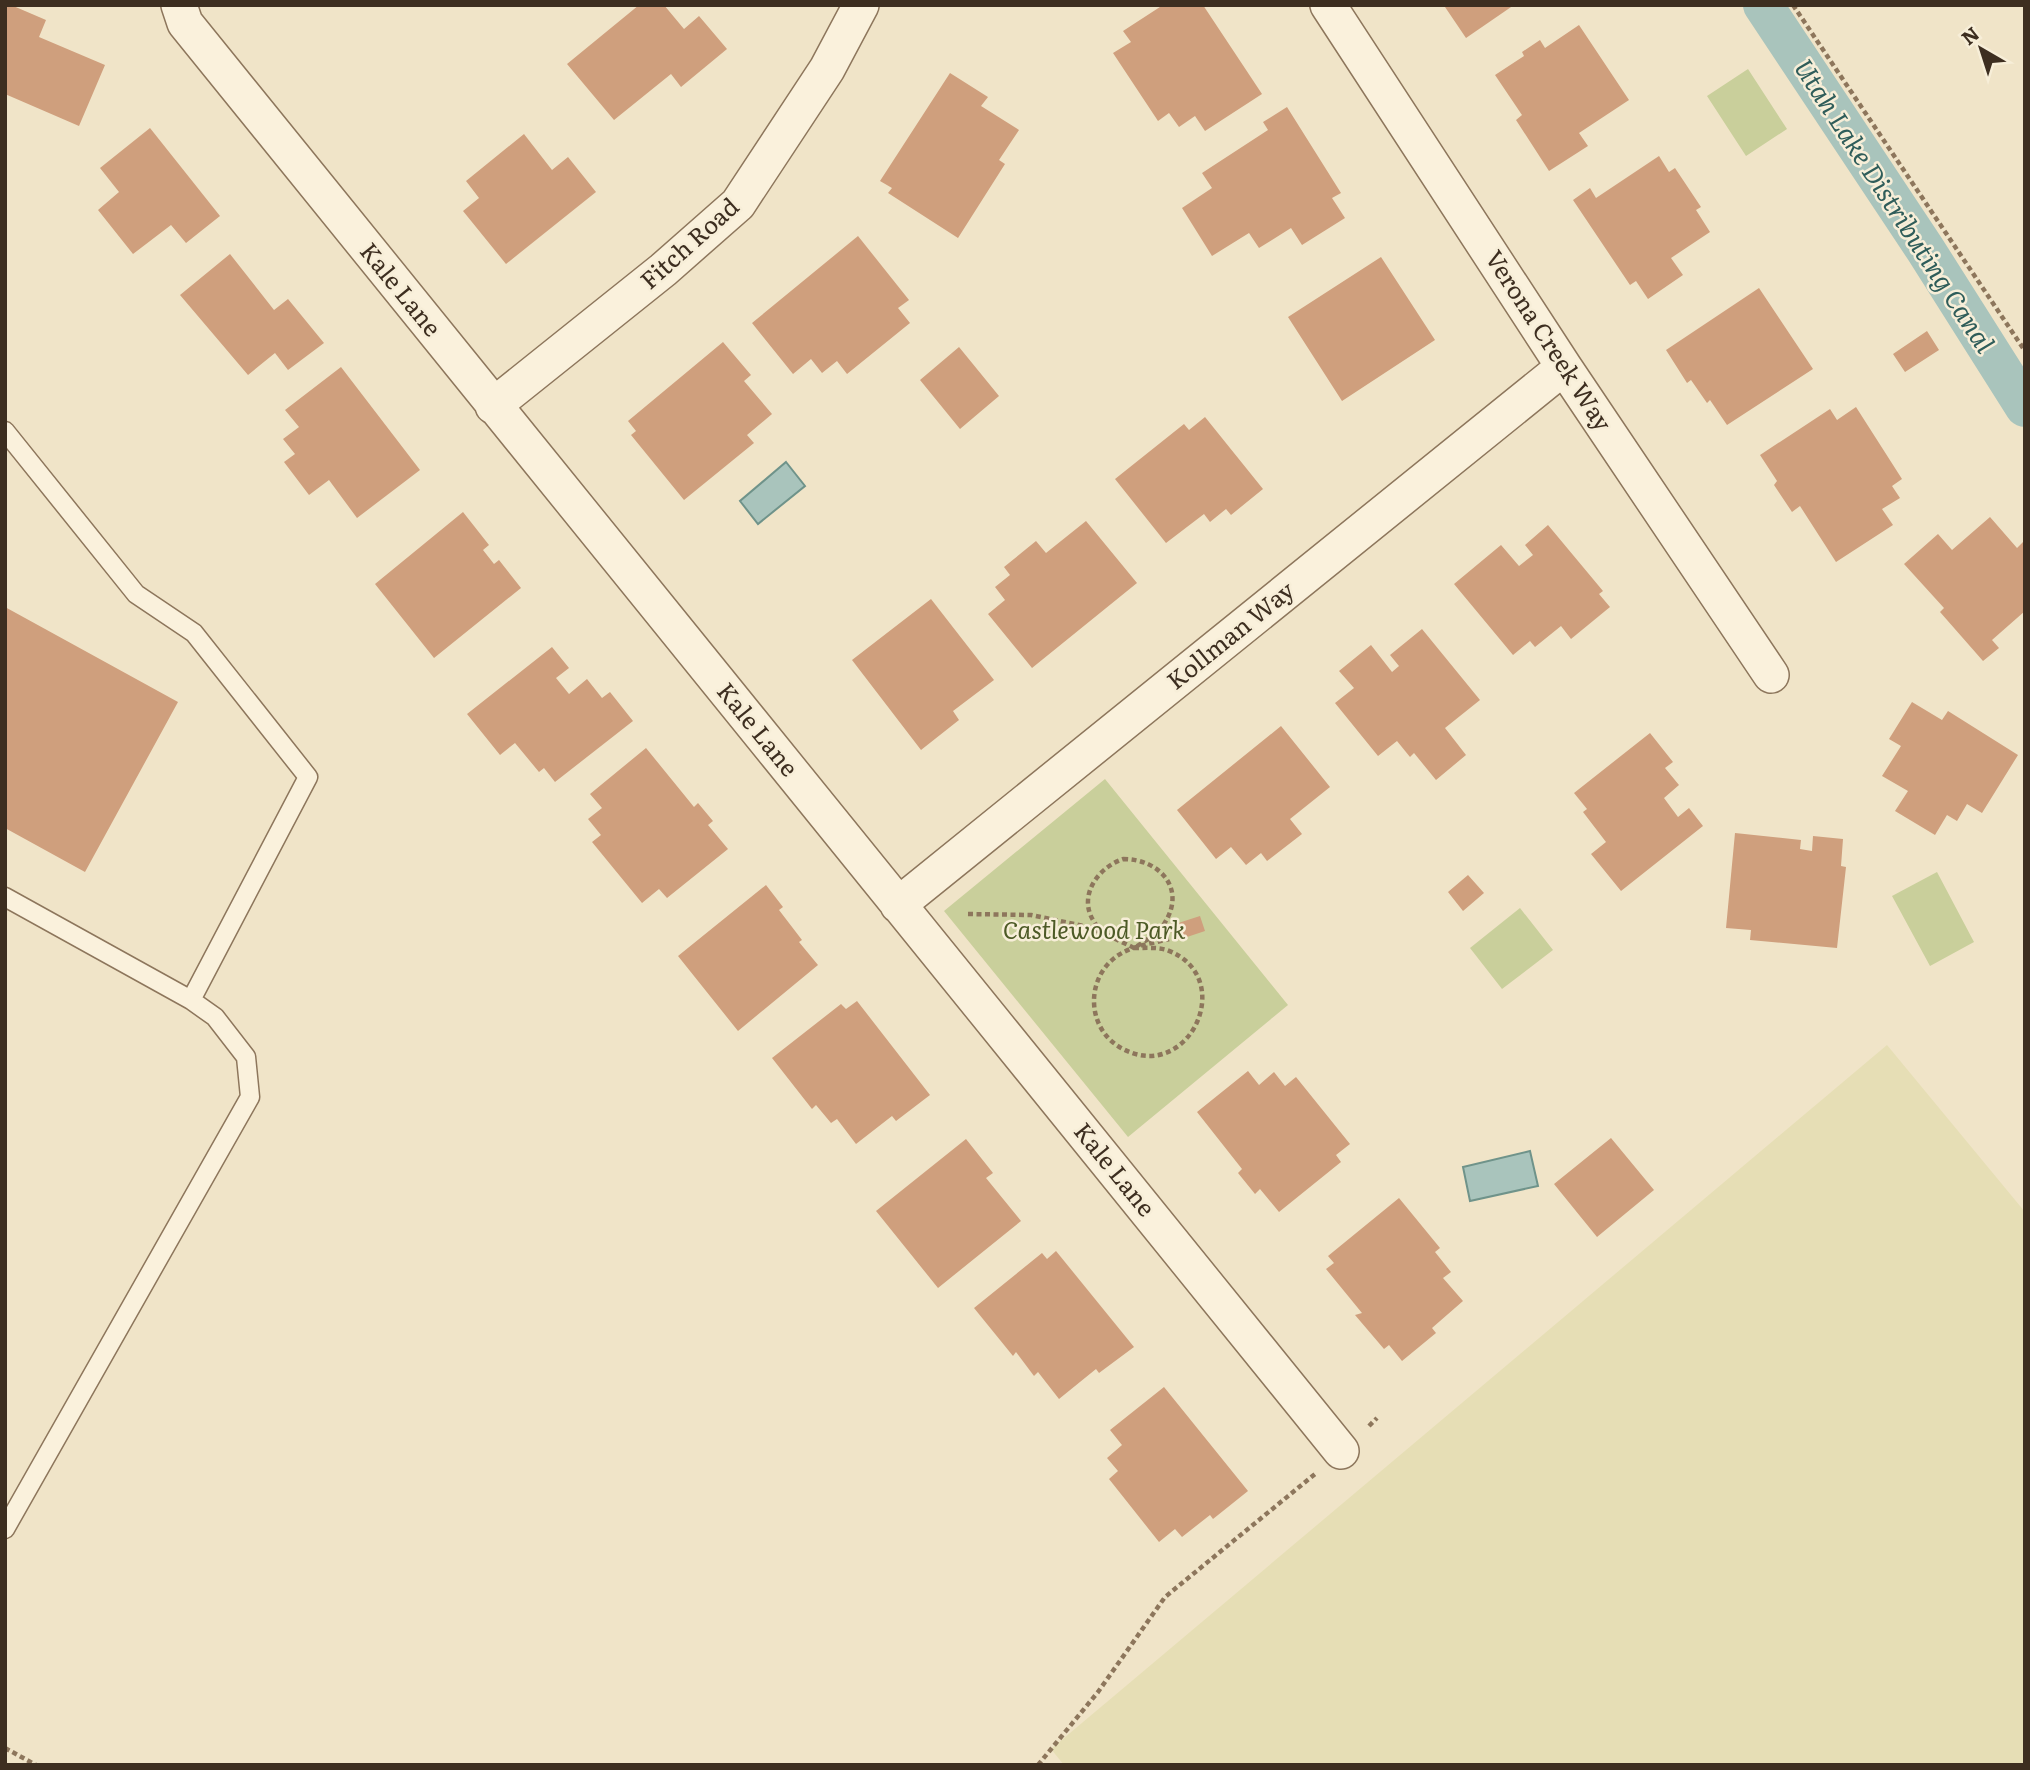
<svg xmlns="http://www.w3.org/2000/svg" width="2030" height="1770" viewBox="0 0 2030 1770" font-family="Literata,serif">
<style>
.farmland{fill:#e6deb5}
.green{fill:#c9cf9b}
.water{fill:#a9c4bc;stroke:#6f938a;stroke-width:2}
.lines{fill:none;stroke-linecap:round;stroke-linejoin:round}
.canal{stroke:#a9c4bc;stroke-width:40}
.building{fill:#cf9f7d}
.service-casing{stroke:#8d765c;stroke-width:21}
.minor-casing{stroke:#8d765c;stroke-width:38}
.path{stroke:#8d765c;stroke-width:4.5;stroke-dasharray:5 3.5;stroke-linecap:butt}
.service{stroke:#faf1dc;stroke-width:18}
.minor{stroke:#faf1dc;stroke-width:35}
.labels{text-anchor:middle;stroke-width:5;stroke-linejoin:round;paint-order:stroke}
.street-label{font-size:24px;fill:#3d2e20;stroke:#f7eed8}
.park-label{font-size:24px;font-style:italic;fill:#4d5a26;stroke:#f7eed8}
.water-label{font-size:26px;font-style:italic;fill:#2f5d5a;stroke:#f7eed8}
</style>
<rect width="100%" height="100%" fill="#f0e4c8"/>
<path class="farmland" d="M1887 1045 2025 1212V1765H1064L1051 1749Z"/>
<path class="green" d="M1748 69 1787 129 1746 156 1707 96Z
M1105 779 1288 1005 1128 1137 944 911Z
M1937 872 1974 942 1930 966 1892 896Z
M1520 908 1553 950 1502 989 1470 948Z"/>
<path class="water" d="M786 462 805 486 758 524 740 501Z
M1530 1151 1538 1186 1470 1201 1463 1167Z"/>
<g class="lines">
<path class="canal" d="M1763 5 1925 249 2025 407"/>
</g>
<path class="building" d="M5 5H11L46 20 39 37 105 65 79 126 5 94Z
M639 5H664L684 29 699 16 727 49 681 87 671 74 614 120 567 64Z
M1163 5H1203L1262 94 1205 131 1195 116 1179 127 1169 113 1158 121 1113 53 1131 42 1123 31Z
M1449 5H1514L1466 38 1445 7Z
M1579 25 1629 100 1579 133 1588 146 1549 171 1516 120 1522 115 1495 75 1524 56 1522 52 1540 40 1545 48Z
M950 73 988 97 981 106 1019 130 999 160 1005 164 958 238 888 193 892 188 880 181Z
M1287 107 1341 193 1332 198 1345 218 1302 245 1291 228 1259 248 1249 233 1212 256 1182 208 1212 188 1202 173 1268 130 1263 122Z
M150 128 220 216 186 243 171 225 133 254 98 210 119 192 100 168Z
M524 134 552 170 568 157 596 192 506 264 463 211 479 198 466 181Z
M1659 156 1669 172 1675 168 1701 207 1696 210 1710 232 1671 258 1683 275 1648 299 1636 281 1630 285 1573 200 1590 188 1596 198Z
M858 236 909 300 898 308 910 323 847 374 837 361 822 373 811 359 793 374 752 323Z
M230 254 274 310 288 299 324 343 288 370 275 353 248 375 180 295Z
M1381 257 1435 340 1342 401 1288 317Z
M1759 288 1813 369 1727 425 1710 400 1707 403 1691 380 1687 383 1666 350Z
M1927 331 1939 350 1905 372 1893 354Z
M723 342 751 375 744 381 772 414 747 435 754 443 684 500 631 435 636 431 628 421Z
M959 347 999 396 960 429 920 380Z
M341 367 420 470 357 518 329 480 309 495 284 462 295 454 283 439 299 427 285 410Z
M1856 407 1902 479 1892 486 1900 498 1882 509 1893 525 1836 562 1800 506 1792 512 1774 485 1777 481 1760 455 1830 409 1837 420Z
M1205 417 1263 489 1231 515 1226 509 1210 522 1204 514 1166 543 1115 479 1184 424 1189 430Z
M463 512 489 545 483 550 494 564 499 560 521 588 434 658 375 584Z
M1990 517 2017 548 2023 542 2025 544V611L1992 640 1999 648 1983 661 1940 612 1944 608 1904 564 1938 534 1952 550Z
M1086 521 1137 583 1032 668 988 614 1005 600 995 587 1010 575 1004 567 1036 541 1046 553Z
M1548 525 1603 591 1599 594 1610 607 1571 639 1561 626 1535 647 1530 641 1513 655 1454 584 1501 545 1519 566 1533 555 1525 545Z
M931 599 994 680 953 711 959 720 921 750 852 660Z
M5 607 178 702 85 872 5 828Z
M1422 629 1480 700 1445 728 1466 755 1436 780 1414 753 1410 757 1397 741 1378 756 1335 703 1354 688 1339 671 1371 645 1392 672 1399 666 1390 655Z
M552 647 569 668 556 678 569 694 587 679 602 698 610 692 633 721 555 782 544 768 539 772 515 743 500 755 467 714Z
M1912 702 1942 720 1948 711 2018 755 1982 813 1967 804 1957 821 1947 815 1935 835 1895 811 1908 791 1882 776 1901 746 1889 739Z
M1281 726 1330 787 1290 819 1302 834 1267 861 1261 853 1246 865 1231 847 1216 859 1177 810Z
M1650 733 1673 762 1665 768 1679 785 1664 798 1678 817 1689 808 1703 826 1621 891 1591 854 1606 842 1583 812 1587 809 1574 793Z
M646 748 694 807 698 803 713 821 708 825 728 849 667 898 659 889 642 903 592 842 601 835 588 819 602 808 590 794Z
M1735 833 1801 840 1800 849 1812 851 1813 836 1843 839 1841 866 1846 867 1837 948 1750 940 1751 930 1726 928Z
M1468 875 1484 893 1463 911 1448 892Z
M766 885 783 907 779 910 802 940 799 942 818 965 738 1031 678 956Z
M1200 916 1205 931 1175 941 1169 926Z
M857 1001 930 1095 896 1121 892 1116 856 1144 837 1119 831 1123 816 1105 812 1109 772 1058 841 1004 846 1009Z
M1248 1071 1259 1085 1274 1072 1285 1086 1296 1077 1350 1144 1336 1155 1341 1162 1279 1212 1260 1189 1255 1194 1238 1173 1242 1169 1197 1112Z
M1611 1138 1654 1190 1597 1237 1554 1184Z
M966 1139 993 1173 986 1178 1021 1221 938 1288 876 1211Z
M1399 1198 1440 1248 1435 1252 1451 1272 1443 1278 1463 1301 1432 1328 1436 1333 1402 1361 1389 1345 1384 1349 1355 1315 1362 1313 1326 1269 1334 1263 1328 1256Z
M1056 1251 1134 1347 1099 1373 1096 1369 1059 1399 1038 1372 1034 1376 1016 1352 1013 1356 974 1308 1042 1253 1047 1259Z
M1164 1387 1248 1491 1213 1519 1210 1515 1182 1537 1175 1529 1159 1542 1109 1479 1118 1471 1107 1458 1122 1445 1110 1430Z"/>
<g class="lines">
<defs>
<path id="service" d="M5 431 136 594 194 633 308 777 191 1000
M5 897 191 1000 215 1017 246 1057 250 1097 5 1529"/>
<path id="minor" d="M179 5 185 23 1341 1451
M1328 5 1564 367 1771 675
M493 406 663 270 738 204 827 69 861 5
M898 905 1564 367"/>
</defs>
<use href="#service" class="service-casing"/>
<use href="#minor" class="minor-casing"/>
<path class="path" d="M1793 5 2025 351
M1123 859C1160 859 1187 889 1164 924 1157 934 1145 941 1134 948 1123 942 1110 938 1100 929 1074 903 1094 869 1123 859Z
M968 914 1031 915 1088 927 1101 933
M1134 948C1145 948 1157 947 1167 950 1239 977 1189 1084 1123 1049 1084 1029 1085 973 1122 953 1136 945 1154 943 1169 939
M1369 1426 1377 1418
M5 1748 36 1765
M1038 1765 1098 1692 1165 1597 1315 1474"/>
<use href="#service" class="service"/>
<use href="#minor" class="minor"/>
</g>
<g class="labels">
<g class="street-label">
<text transform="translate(690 244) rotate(-42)" y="8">Fitch Road</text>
<text transform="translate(400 290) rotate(51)" y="8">Kale Lane</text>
<text transform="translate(1548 341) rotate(57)" y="8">Verona Creek Way</text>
<text transform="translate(1231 636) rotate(-39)" y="8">Kollman Way</text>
<text transform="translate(757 730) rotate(51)" y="8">Kale Lane</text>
<text transform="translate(1114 1170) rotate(51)" y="8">Kale Lane</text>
</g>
<g class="park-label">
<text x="1094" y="939">Castlewood Park</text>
</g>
<g class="water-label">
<text transform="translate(1894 206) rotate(57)" y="9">Utah Lake Distributing Canal</text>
</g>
</g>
<rect width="2030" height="1770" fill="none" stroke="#3d2e20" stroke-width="14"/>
<g transform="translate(1981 49) rotate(321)" stroke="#f7eed8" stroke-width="5" paint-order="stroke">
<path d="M0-5L12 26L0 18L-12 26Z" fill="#3d2e20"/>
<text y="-10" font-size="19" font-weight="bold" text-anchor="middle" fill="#3d2e20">N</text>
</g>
</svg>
